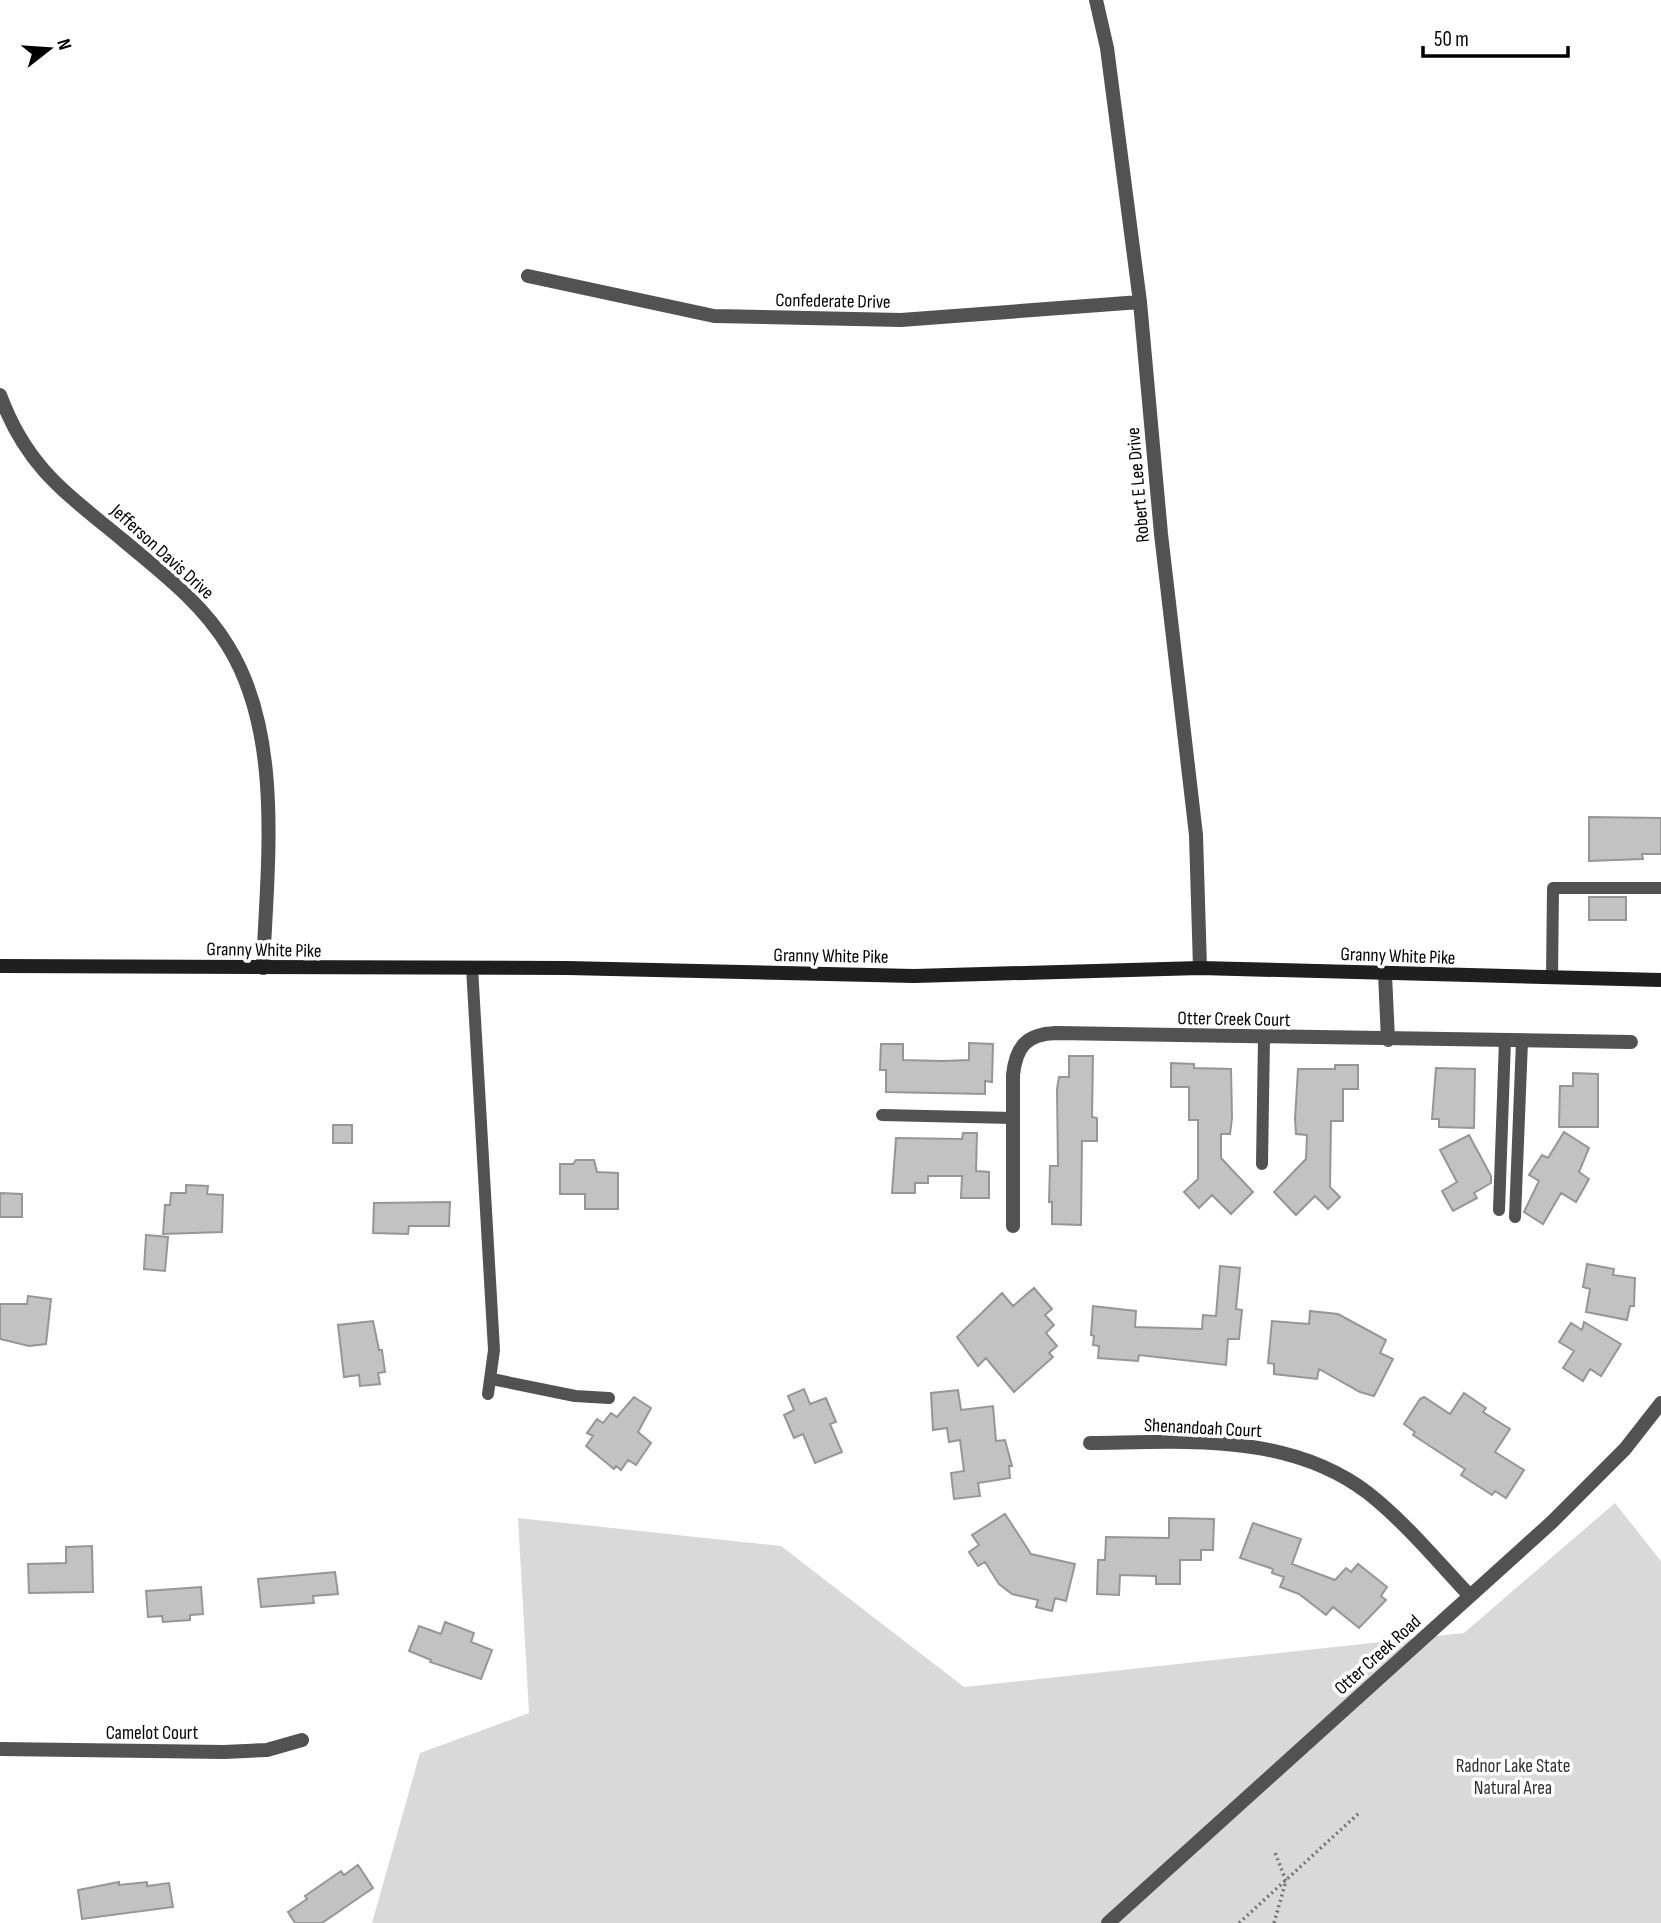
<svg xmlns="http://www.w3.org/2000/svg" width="1661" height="1923" viewBox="0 0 1661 1923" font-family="'Sofia Sans Condensed',sans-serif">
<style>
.green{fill:#d9d9d9}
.building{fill:#c2c2c2;stroke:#969696;stroke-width:2}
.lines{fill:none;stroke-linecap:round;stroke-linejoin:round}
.path{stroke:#747474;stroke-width:3.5;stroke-dasharray:2 3.5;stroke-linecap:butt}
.lane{stroke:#525252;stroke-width:12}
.street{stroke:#525252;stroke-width:14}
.secondary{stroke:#1f1f1f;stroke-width:14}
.labels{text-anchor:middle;stroke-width:7;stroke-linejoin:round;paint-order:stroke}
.street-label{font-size:19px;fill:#000;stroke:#fff}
.park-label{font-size:19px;fill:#303030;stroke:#fff}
</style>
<rect width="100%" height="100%" fill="#fff"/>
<path class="green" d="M1615 1503 1661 1561V1923H372L420 1753 529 1713 518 1518 781 1546 964 1687 1464 1633Z"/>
<path class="building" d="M1589 817 1661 818V854H1642L1643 859 1589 861Z
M1589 897H1626V920H1589Z
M969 1043 993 1044 992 1082 985 1081V1094L886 1092V1070H880L881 1044H903V1060L943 1061 969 1060Z
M1069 1056H1093L1092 1117 1097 1118V1141H1082L1081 1225 1052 1224V1202H1049L1050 1166H1058L1057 1089 1059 1077H1069Z
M1171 1063 1194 1064V1068L1231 1069 1232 1118 1230 1134H1221V1158L1253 1192 1231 1214 1212 1195 1199 1208 1184 1192 1198 1179V1120H1189V1087H1171Z
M1335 1065H1358V1089H1343V1121H1331L1330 1187 1340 1197 1328 1209 1315 1196 1296 1215 1274 1192 1306 1159 1307 1135 1296 1134 1295 1119 1298 1069H1335Z
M1436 1068 1475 1069 1474 1128 1439 1127V1119H1432Z
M1573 1073 1598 1074V1127H1559L1560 1086H1573Z
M333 1125H352V1143H333Z
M1564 1132 1589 1148 1579 1172 1589 1179 1576 1202 1561 1193 1543 1224 1524 1212 1539 1181 1529 1175 1542 1155 1548 1158Z
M963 1133H977L976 1171 989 1172V1198H961L962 1176H928V1183H915V1193H892L896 1138 962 1139Z
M1469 1135 1491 1176V1183L1474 1193 1477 1198 1453 1211 1442 1191 1457 1182 1440 1150Z
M576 1160H594L597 1172 618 1173V1209H585V1194H560V1164H573Z
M186 1185 208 1186 207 1194 223 1195 222 1232 163 1234 165 1205H170L171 1193H186Z
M0 1193 22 1194V1217H0Z
M450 1202 449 1226H409L408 1234 373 1233 374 1203Z
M146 1235 168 1237 165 1271 144 1269Z
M1587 1264 1614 1269 1613 1275 1635 1278 1634 1306H1630L1627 1320 1586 1312 1590 1289 1583 1287Z
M1220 1266 1240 1268 1236 1309 1242 1310 1239 1339H1228L1226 1365 1139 1355 1138 1361 1098 1358 1099 1346 1093 1345 1094 1336 1091 1335 1093 1306 1136 1311 1135 1327 1202 1329 1203 1315 1216 1316Z
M1034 1288 1052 1309 1045 1315 1054 1325 1046 1333 1057 1346 1049 1353 1053 1357 1014 1392 986 1358 978 1366 957 1337 1002 1293 1013 1306Z
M28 1296 51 1299 46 1344 29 1346 0 1339V1304H27Z
M1310 1311 1338 1314 1386 1340 1380 1353 1393 1359 1374 1396 1360 1392 1319 1369 1317 1379 1274 1374V1364L1268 1363 1272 1321 1309 1324Z
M373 1321 379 1350H382L385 1372 378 1373 380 1384 360 1386 359 1375 344 1377 338 1325Z
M1584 1322 1621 1344 1601 1376 1590 1369 1583 1381 1563 1368 1574 1351 1559 1342 1571 1323 1582 1330Z
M804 1389 810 1404 826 1398 836 1422 830 1424 842 1452 815 1463 803 1434 794 1438 784 1415 794 1410 788 1396Z
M958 1390 961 1410 993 1406 996 1441 1005 1440 1012 1466H1009L1010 1478 978 1483 980 1496 954 1499 951 1473 964 1471 960 1440 949 1442 947 1428 933 1430 931 1393Z
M1464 1393 1486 1408 1483 1412 1510 1429 1495 1452 1524 1470 1506 1498 1495 1491 1492 1495 1461 1475 1465 1469 1413 1435 1415 1432 1404 1424 1420 1399 1424 1397 1450 1414Z
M634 1397 651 1408 638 1432 651 1443 636 1465 628 1460 621 1470 616 1466 614 1469 586 1446 593 1436 587 1433 597 1419 603 1423 611 1413 617 1417Z
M1005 1514 1031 1554 1075 1564 1066 1601 1055 1598 1052 1611 1036 1607 1038 1600 1012 1594 999 1584 985 1562 978 1566 969 1552 979 1545 972 1535Z
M1169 1518 1214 1519 1213 1550H1201V1560H1180V1584H1156V1576L1120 1575 1119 1595 1097 1594 1098 1560H1105L1106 1537 1169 1538Z
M1253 1523 1301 1539 1292 1564 1335 1580 1346 1568 1351 1572 1358 1564 1387 1587 1381 1596 1386 1600 1359 1628 1333 1607 1326 1615 1299 1594 1280 1587 1284 1577 1272 1573 1273 1569 1240 1558Z
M92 1546 93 1592 29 1593 28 1564 66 1563V1547Z
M335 1572 338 1594 313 1596 314 1603 261 1607 258 1579Z
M201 1587 203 1614 190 1615V1620L163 1622 162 1616 148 1617 146 1591Z
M445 1622 474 1633 471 1642 492 1650 481 1679 430 1662 431 1660 409 1651 419 1626 441 1634Z
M358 1865 373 1888 322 1923H295L288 1912 307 1899 305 1896 341 1871 344 1875Z
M119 1882V1885L147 1882V1886L169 1883 173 1907 82 1919 78 1890Z"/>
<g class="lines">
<path class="path" d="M1239 1923 1359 1813
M1274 1923 1286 1881 1274 1850"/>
<path class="lane" d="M472 967 494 1350 488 1394
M1552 978 1553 888H1661
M882 1115 1013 1118
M1262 1164 1264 1038
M1499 1210 1505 1040
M1515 1217 1522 1041
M492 1379 575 1396 609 1398"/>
<path class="street" d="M1096 0 1107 48 1140 302 1161 534 1196 835 1200 968
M528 276 714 316 901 320 1140 302
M0 395C27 468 66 493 124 541 162 573 202 603 228 646 284 736 267 867 263 968
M1385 974 1388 1040
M1013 1226V1075C1016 1047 1026 1034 1056 1033L1631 1042
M1090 1443C1185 1442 1288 1432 1368 1493 1406 1523 1437 1561 1470 1596
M0 1749 224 1752 267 1750 302 1740
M1108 1923 1552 1522 1625 1449 1661 1403"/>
<path class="secondary" d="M0 966 567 968 914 976 1200 968 1661 980"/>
</g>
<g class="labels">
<g class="street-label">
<text transform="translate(833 300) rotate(1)" y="7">Confederate Drive</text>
<text transform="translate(1137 485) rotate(-95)" y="7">Robert E Lee Drive</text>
<text transform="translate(163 551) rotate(42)" y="7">Jefferson Davis Drive</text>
<text transform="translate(264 949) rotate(1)" y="7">Granny White Pike</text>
<text transform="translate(831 955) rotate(1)" y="7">Granny White Pike</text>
<text transform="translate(1398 955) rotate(2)" y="7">Granny White Pike</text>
<text transform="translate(1234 1018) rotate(1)" y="7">Otter Creek Court</text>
<text transform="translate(1203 1427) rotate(3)" y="7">Shenandoah Court</text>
<text transform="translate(1377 1654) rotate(-42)" y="7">Otter Creek Road</text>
<text x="152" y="1739">Camelot Court</text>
</g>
<g class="park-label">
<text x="1513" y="1772">Radnor Lake State<tspan x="1513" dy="22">Natural Area</tspan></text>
</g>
</g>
<g transform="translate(49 49) rotate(73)" stroke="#ffffff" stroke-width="5" paint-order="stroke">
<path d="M0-5L12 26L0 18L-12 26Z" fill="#000000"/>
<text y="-10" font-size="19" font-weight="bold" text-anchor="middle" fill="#000000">N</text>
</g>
<path d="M1423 46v10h145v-10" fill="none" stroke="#000000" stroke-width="3.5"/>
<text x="1434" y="46" font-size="21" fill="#000000" stroke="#ffffff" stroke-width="5" paint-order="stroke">50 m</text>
</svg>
